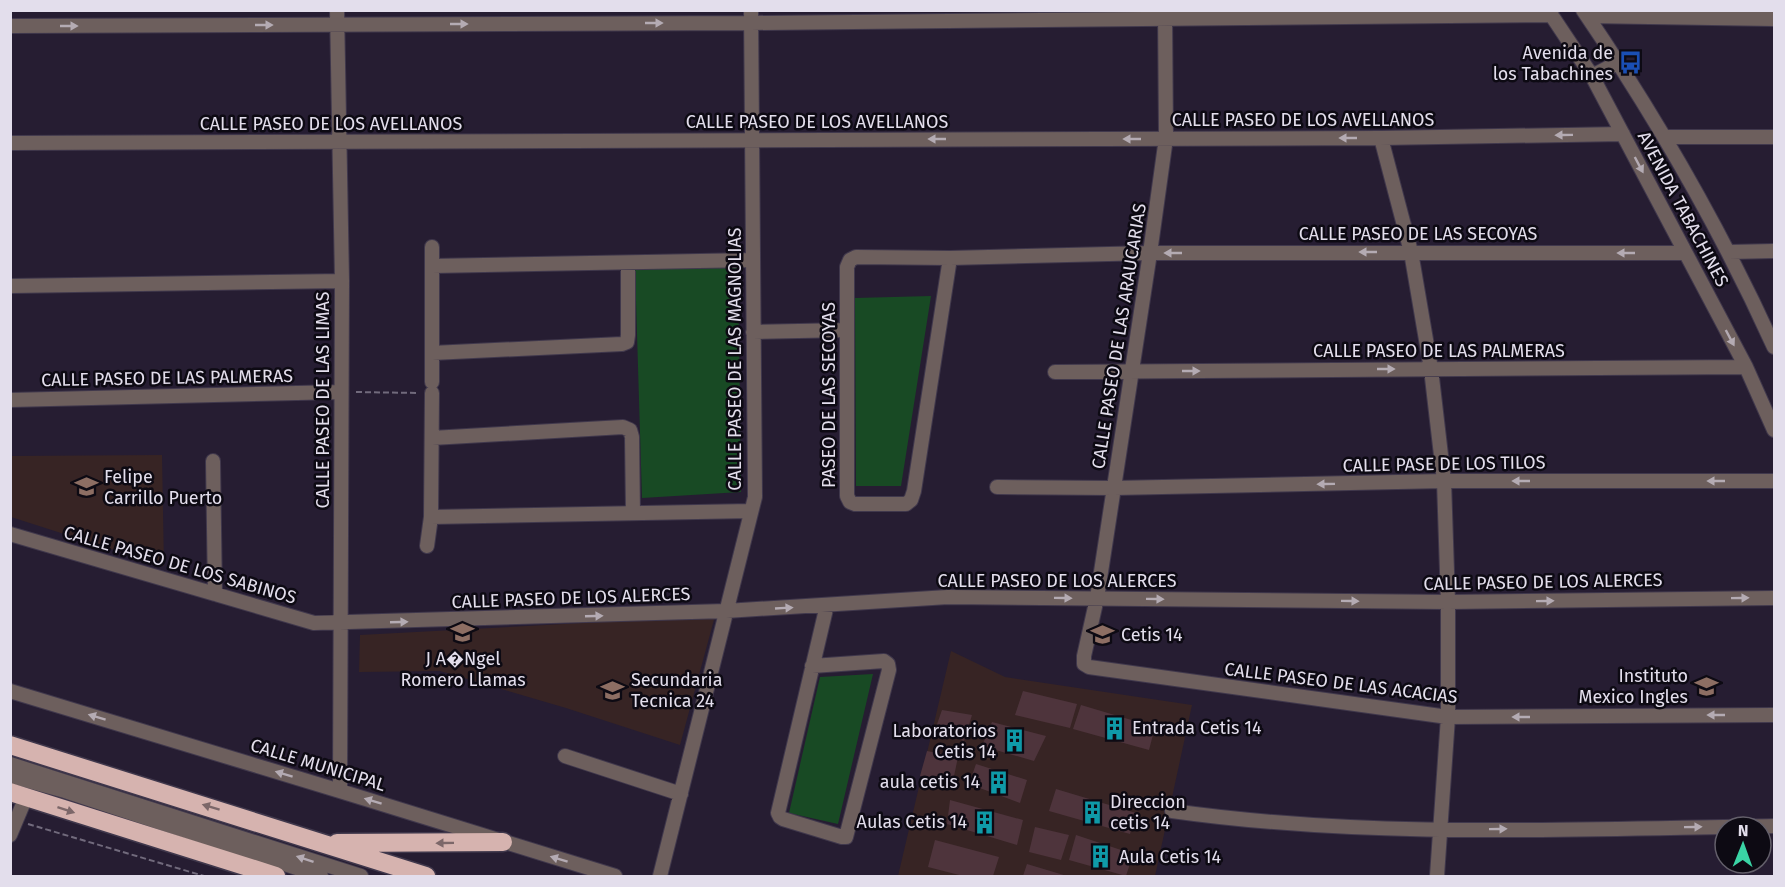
<svg xmlns="http://www.w3.org/2000/svg" width="1785" height="887" viewBox="0 0 1785 887" font-family="'Fira Sans',sans-serif">
<style>
.education{fill:#372424}
.green{fill:#184a24}
.building{fill:#4e343c}
.lines{fill:none;stroke-linecap:round;stroke-linejoin:round}
.minor-casing{stroke:#40384c;stroke-width:16}
.highway-casing{stroke:#40384c;stroke-width:21}
.path{stroke:#716a7c;stroke-width:2;stroke-dasharray:6 3;stroke-linecap:butt}
.minor{stroke:#6d5f5d;stroke-width:14}
.highway{stroke:#d6b3af;stroke-width:18}
.oneway{fill:#b4abb3}
.oneway2{fill:#7c6769}
.labels{text-anchor:middle;stroke-width:5;stroke-linejoin:round;paint-order:stroke}
.poi-label{font-size:18px;fill:#e3deec;stroke:#0d0a13;text-anchor:start}
.street-label{font-size:18px;fill:#e3deec;stroke:#0d0a13}
</style>
<rect width="100%" height="100%" fill="#261d32"/>
<path class="education" d="M162 455 164 566 11 517V456Z
M715 616 680 745 566 708 440 671 359 672 360 635Z
M951 651 1005 677 1192 705 1155 876H898Z"/>
<path class="green" d="M738 265 741 492 642 498 635 268Z
M931 296 901 486H856L855 298Z
M873 674 838 824 789 813 820 677Z"/>
<path class="building" d="M1023 691 1077 704 1070 728 1015 715Z
M1081 705 1155 727 1149 750 1073 729Z
M942 710 972 715 964 741 935 730Z
M992 722 1046 736 1034 761 982 746Z
M927 751 958 757 953 781 920 776Z
M976 764 1027 780 1020 803 969 784Z
M1056 789 1136 813 1130 834 1049 811Z
M950 800 1023 820 1017 845 947 824Z
M1035 827 1069 835 1061 860 1029 852Z
M1076 835 1133 854 1126 876 1069 860Z
M935 840 999 857 993 876H963L928 867Z
M1027 864 1067 876H1023Z"/>
<g class="lines">
<defs>
<path id="minor" d="M337 10 342 281 340 791
M1165 10 1166 138 1150 253 1097 598 1084 656V664L1089 667 1448 717 1774 715
M1548 10 1592 76 1746 367 1774 430
M1583 10C1656 117 1721 230 1774 347
M1587 16 1774 19
M10 26 751 23 1552 15
M1592 76 1617 63
M1664 137H1774
M1381 138 1411 252 1431 369 1444 481 1448 602V717L1437 876
M10 143 1381 138 1623 134
M432 247V382
M1729 252 1774 251
M950 258 914 491 911 500 906 504H855L850 502 847 496V267L850 260 856 257 950 258 1150 253H1685
M432 266 753 260
M10 286 342 281
M753 332 847 330
M432 353 622 344 627 342 628 335V263
M1055 372 1746 367
M10 400 340 392
M432 438 623 427 630 430 632 437 633 513
M213 461 215 594
M997 487 1114 488 1444 481H1774
M431 517 751 511
M10 534 314 623 726 611 948 597 1448 602 1774 598
M427 546 431 517 432 393
M812 666 884 661 888 664 889 670 846 837H842L783 819 780 817 778 813 827 605
M10 691 340 791 615 876
M565 756 681 794
M10 764 361 876
M10 776 65 791 321 876
M1172 811C1371 839 1575 829 1774 826
M10 835 26 797
M660 876 755 497 751 10"/>
<path id="highway" d="M10 745 426 876
M10 792 276 876
M337 843 503 842"/>
</defs>
<use href="#minor" class="minor-casing"/>
<use href="#highway" class="highway-casing"/>
<path class="path" d="M356 392 419 393
M28 824 204 876"/>
<use href="#minor" class="minor"/>
<use href="#highway" class="highway"/>
</g>
<defs><path id="oneway-solid" d="M-6-.8H1V-3.2L6.5 0L1 3.2V.8H-6Z" transform="scale(1.5)"/></defs>
<g class="oneway">
<use href="#oneway-solid" transform="translate(654 23)"/>
<use href="#oneway-solid" transform="translate(459 24)"/>
<use href="#oneway-solid" transform="translate(264 25)"/>
<use href="#oneway-solid" transform="translate(69 26)"/>
<use href="#oneway-solid" transform="translate(1564 135) rotate(179)"/>
<use href="#oneway-solid" transform="translate(1348 138) rotate(180)"/>
<use href="#oneway-solid" transform="translate(937 139) rotate(180)"/>
<use href="#oneway-solid" transform="translate(1132 139) rotate(180)"/>
<use href="#oneway-solid" transform="translate(1639 165) rotate(62)"/>
<use href="#oneway-solid" transform="translate(1368 252) rotate(180)"/>
<use href="#oneway-solid" transform="translate(1173 253) rotate(180)"/>
<use href="#oneway-solid" transform="translate(1626 253) rotate(-180)"/>
<use href="#oneway-solid" transform="translate(1730 338) rotate(62)"/>
<use href="#oneway-solid" transform="translate(1386 369)"/>
<use href="#oneway-solid" transform="translate(1191 371)"/>
<use href="#oneway-solid" transform="translate(1521 481) rotate(180)"/>
<use href="#oneway-solid" transform="translate(1716 481) rotate(180)"/>
<use href="#oneway-solid" transform="translate(1326 484) rotate(179)"/>
<use href="#oneway-solid" transform="translate(1063 598) rotate(1)"/>
<use href="#oneway-solid" transform="translate(1740 598) rotate(-1)"/>
<use href="#oneway-solid" transform="translate(1155 599) rotate(1)"/>
<use href="#oneway-solid" transform="translate(1350 601) rotate(1)"/>
<use href="#oneway-solid" transform="translate(1545 601) rotate(-1)"/>
<use href="#oneway-solid" transform="translate(784 608) rotate(-3)"/>
<use href="#oneway-solid" transform="translate(594 616) rotate(-2)"/>
<use href="#oneway-solid" transform="translate(399 622) rotate(-2)"/>
<use href="#oneway-solid" transform="translate(1716 715) rotate(180)"/>
<use href="#oneway-solid" transform="translate(97 717) rotate(-163)"/>
<use href="#oneway-solid" transform="translate(1521 717) rotate(180)"/>
<use href="#oneway-solid" transform="translate(284 774) rotate(-163)"/>
<use href="#oneway-solid" transform="translate(373 801) rotate(-163)"/>
<use href="#oneway-solid" transform="translate(1693 827) rotate(-1)"/>
<use href="#oneway-solid" transform="translate(1498 829) rotate(-1)"/>
<use href="#oneway-solid" transform="translate(305 859) rotate(-162)"/>
<use href="#oneway-solid" transform="translate(559 859) rotate(-163)"/>
</g>
<g class="oneway2">
<use href="#oneway-solid" transform="translate(211 807) rotate(-163)"/>
<use href="#oneway-solid" transform="translate(66 810) rotate(18)"/>
<use href="#oneway-solid" transform="translate(445 843) rotate(179)"/>
</g>
<defs>
<symbol id="bus-bare" viewBox="-9 -9 18 18"><path d="M-5-6H5V4H4V6H2V4H-2V6H-4V4H-5ZM-3.5-4V0h7V-4ZM-3.5 1.2v1.5H-2V1.2ZM2 1.2v1.5H3.5V1.2Z" fill="#1a4fb4" stroke="#0d0a13" stroke-width="2.5" paint-order="stroke"/></symbol>
<symbol id="school-bare" viewBox="-9 -9 18 18"><path d="M0-5L7-2L0 1L-7-2ZM-4 1L0 2.5L4 1V4Q0 6-4 4Z" fill="#8d6e63" stroke="#0d0a13" stroke-width="2.5" paint-order="stroke"/></symbol>
<symbol id="university-bare" viewBox="-9 -9 18 18"><path d="M0-5L7-2L0 1L-7-2ZM-4 1L0 2.5L4 1V4Q0 6-4 4Z" fill="#8d6e63" stroke="#0d0a13" stroke-width="2.5" paint-order="stroke"/></symbol>
<symbol id="building-bare" viewBox="-9 -9 18 18"><path d="M-4-6H4V6H1V3H-1V6H-4ZM-2.5-4.3h1.7v1.8h-1.7ZM.8-4.3h1.7v1.8H.8ZM-2.5-1h1.7V.8h-1.7ZM.8-1h1.7V.8H.8Z" fill="#0f9aa8" stroke="#0d0a13" stroke-width="2.5" paint-order="stroke"/></symbol>
</defs>
<g fill-rule="evenodd">
<use href="#bus-bare" x="1614" y="46" width="33" height="33"/>
<use href="#school-bare" x="70" y="470" width="33" height="33"/>
<use href="#school-bare" x="446" y="616" width="33" height="33"/>
<use href="#university-bare" x="1086" y="618" width="33" height="33"/>
<use href="#school-bare" x="1690" y="670" width="33" height="33"/>
<use href="#school-bare" x="596" y="674" width="33" height="33"/>
<use href="#building-bare" x="1098" y="712" width="33" height="33"/>
<use href="#building-bare" x="998" y="724" width="33" height="33"/>
<use href="#building-bare" x="982" y="766" width="33" height="33"/>
<use href="#building-bare" x="1076" y="796" width="33" height="33"/>
<use href="#building-bare" x="968" y="806" width="33" height="33"/>
<use href="#building-bare" x="1084" y="840" width="33" height="33"/>
</g>
<g class="labels">
<g class="poi-label">
<text x="1613" y="59" text-anchor="end">Avenida de<tspan x="1613" dy="21">los Tabachines</tspan></text>
<text x="104" y="483">Felipe<tspan x="104" dy="21">Carrillo Puerto</tspan></text>
<text x="1121" y="641">Cetis 14</text>
<text x="463" y="665" text-anchor="middle">J A�Ngel<tspan x="463" dy="21">Romero Llamas</tspan></text>
<text x="1688" y="682" text-anchor="end">Instituto<tspan x="1688" dy="21">Mexico Ingles</tspan></text>
<text x="631" y="686">Secundaria<tspan x="631" dy="21">Tecnica 24</tspan></text>
<text x="1132" y="734">Entrada Cetis 14</text>
<text x="996" y="737" text-anchor="end">Laboratorios<tspan x="996" dy="21">Cetis 14</tspan></text>
<text x="980" y="788" text-anchor="end">aula cetis 14</text>
<text x="1110" y="808">Direccion<tspan x="1110" dy="21">cetis 14</tspan></text>
<text x="967" y="828" text-anchor="end">Aulas Cetis 14</text>
<text x="1119" y="863">Aula Cetis 14</text>
</g>
<g class="street-label">
<text x="1303" y="126">CALLE PASEO DE LOS AVELLANOS</text>
<text x="817" y="128">CALLE PASEO DE LOS AVELLANOS</text>
<text x="331" y="130">CALLE PASEO DE LOS AVELLANOS</text>
<text transform="translate(1683 209) rotate(62)" y="6">AVENIDA TABACHINES</text>
<text x="1418" y="240">CALLE PASEO DE LAS SECOYAS</text>
<text transform="translate(1119 336) rotate(-81)" y="6">CALLE PASEO DE LAS ARAUCARIAS</text>
<text x="1439" y="357">CALLE PASEO DE LAS PALMERAS</text>
<text transform="translate(735 359) rotate(-90)" y="6">CALLE PASEO DE LAS MAGNOLIAS</text>
<text transform="translate(167 378) rotate(-1)" y="6">CALLE PASEO DE LAS PALMERAS</text>
<text transform="translate(829 395) rotate(-90)" y="6">PASEO DE LAS SECOYAS</text>
<text transform="translate(323 400) rotate(-90)" y="6">CALLE PASEO DE LAS LIMAS</text>
<text transform="translate(1444 464) rotate(-1)" y="6">CALLE PASE DE LOS TILOS</text>
<text transform="translate(180 565) rotate(16)" y="6">CALLE PASEO DE LOS SABINOS</text>
<text x="1057" y="587">CALLE PASEO DE LOS ALERCES</text>
<text transform="translate(1543 582) rotate(-1)" y="6">CALLE PASEO DE LOS ALERCES</text>
<text transform="translate(571 598) rotate(-2)" y="6">CALLE PASEO DE LOS ALERCES</text>
<text transform="translate(1341 683) rotate(7)" y="6">CALLE PASEO DE LAS ACACIAS</text>
<text transform="translate(318 765) rotate(17)" y="6">CALLE MUNICIPAL</text>
</g>
</g>
<rect width="1785" height="887" fill="none" stroke="#e3deec" stroke-width="24"/>
<g transform="translate(1743 845) rotate(1)"><circle r="28" fill="#0d0a13" stroke="#635f6a" stroke-width="1.5"/>
<path d="M0-4.5L10 22L0 15L-10 22Z" fill="#3ad4a5"/>
<text y="-9" font-size="16" font-weight="bold" text-anchor="middle" fill="#e3deec">N</text>
</g>
</svg>
